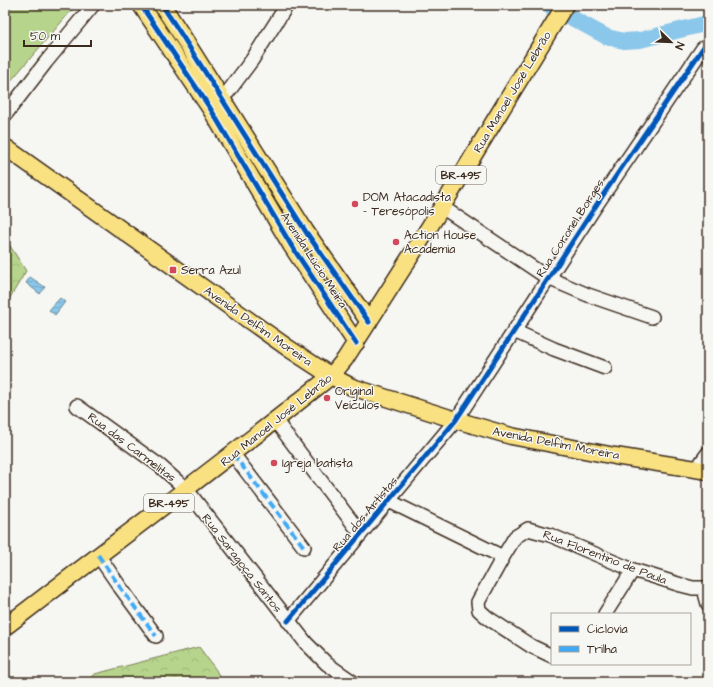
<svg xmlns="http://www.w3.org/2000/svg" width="713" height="687" viewBox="0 0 713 687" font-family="'Architects Daughter',sans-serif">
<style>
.forest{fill:url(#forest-crowns);stroke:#797f55}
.pitch{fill:#b7d48c;stroke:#797f55}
.water{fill:url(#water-rules);stroke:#6a8898}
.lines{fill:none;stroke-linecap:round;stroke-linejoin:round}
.river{stroke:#8ac7ea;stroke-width:16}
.minor-casing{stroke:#3b2a1e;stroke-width:16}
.major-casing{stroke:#3b2a1e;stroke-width:19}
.minor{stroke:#f6f6f2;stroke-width:13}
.major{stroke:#f9e181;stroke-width:16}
.quiet{stroke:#3fa9f5;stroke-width:4;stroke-dasharray:8 4;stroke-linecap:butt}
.cycleway-casing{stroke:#f6f6f2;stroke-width:8}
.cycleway{stroke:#0057b8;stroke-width:5}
.poi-dot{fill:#d1495b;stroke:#f6f6f2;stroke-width:1.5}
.labels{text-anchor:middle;stroke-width:3;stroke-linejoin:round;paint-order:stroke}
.shield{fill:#f6f6f2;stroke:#73675e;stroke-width:1}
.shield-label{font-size:11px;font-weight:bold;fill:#3b2a1e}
.street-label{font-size:12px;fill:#3b2a1e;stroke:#f6f6f2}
.poi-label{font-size:12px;fill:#3b2a1e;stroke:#f6f6f2;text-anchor:start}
</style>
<defs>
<pattern id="forest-crowns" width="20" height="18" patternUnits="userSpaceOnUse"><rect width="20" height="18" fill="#b7d48c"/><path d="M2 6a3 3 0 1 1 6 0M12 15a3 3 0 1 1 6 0" fill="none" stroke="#9eb678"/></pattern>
<pattern id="water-rules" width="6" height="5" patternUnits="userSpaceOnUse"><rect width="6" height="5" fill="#8ac7ea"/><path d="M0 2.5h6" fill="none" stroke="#78abc8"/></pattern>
</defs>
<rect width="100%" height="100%" fill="#f6f6f2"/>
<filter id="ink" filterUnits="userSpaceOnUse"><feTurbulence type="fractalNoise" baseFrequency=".025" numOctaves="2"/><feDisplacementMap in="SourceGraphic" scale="8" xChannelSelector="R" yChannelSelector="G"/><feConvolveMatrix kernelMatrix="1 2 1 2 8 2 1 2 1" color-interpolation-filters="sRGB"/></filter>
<g filter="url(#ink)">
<path class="forest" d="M5 238 26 271 5 306Z
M199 647 216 670 222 682H86L95 674Z"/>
<path class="pitch" d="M5 5H76L9 83 5 81Z"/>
<path class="water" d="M30 277 45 287 40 294 26 283Z
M60 298 65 302 55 315 49 310Z"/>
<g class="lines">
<path class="river" d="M548 5 607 37 624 41 640 40 708 23"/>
<defs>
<path id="minor" d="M215 105 228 92 252 60 287 5
M5 115 46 62 93 5
M442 207 548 278 588 295 652 317
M514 331 554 349 605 368
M77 406 160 466 187 490 306 643 327 664 353 682
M275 420 361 534
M233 454 304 547
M697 468 708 453
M389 501 503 557 515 537 528 529 550 535 633 570 681 585 693 588H708
M98 555 120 587 156 636
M503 557 478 602 479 610 488 618 531 646 552 656
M704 589 708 604
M605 614 633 570
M288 621 456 420 597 204 703 48"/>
<path id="major" d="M141 5 210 108 291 245 356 343
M162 5 181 34 306 232 369 322
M5 147 288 348 331 376 352 387 456 420 511 436 615 456 708 471
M5 627C114 543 224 462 331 376L345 359 442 207 565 5"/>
</defs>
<use href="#minor" class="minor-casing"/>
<use href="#major" class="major-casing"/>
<use href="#minor" class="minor"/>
<use href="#major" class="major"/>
<path class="quiet" d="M233 454 304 547
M98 555 120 587 156 636"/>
<defs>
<path id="cycleway" d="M141 5 210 108 291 245 356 343
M162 5 181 34 306 232 369 322
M288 621 456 420 597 204 703 48"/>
</defs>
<use href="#cycleway" class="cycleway-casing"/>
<use href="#cycleway" class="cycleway"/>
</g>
</g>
<g class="poi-dot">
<circle cx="355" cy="204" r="4"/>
<circle cx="396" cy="242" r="4"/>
<rect x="169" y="266" width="8" height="8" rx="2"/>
<circle cx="327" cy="398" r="4"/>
<circle cx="274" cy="463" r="4"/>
</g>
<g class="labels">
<g class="shield">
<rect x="436" y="166" width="50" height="18" rx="3"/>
<rect x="144" y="494" width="50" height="18" rx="3"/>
</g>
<g class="shield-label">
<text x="461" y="179">BR-495</text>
<text x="169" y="507">BR-495</text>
</g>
<g class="street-label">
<text transform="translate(512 92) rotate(-59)" y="4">Rua Manoel José Lebrão</text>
<text transform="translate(570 228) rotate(-57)" y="4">Rua Coronel Borges</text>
<text transform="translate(314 260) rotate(57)" y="4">Avenida Lúcio Meira</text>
<text transform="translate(258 326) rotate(35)" y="4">Avenida Delfim Moreira</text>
<text transform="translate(276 420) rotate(-39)" y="4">Rua Manoel José Lebrão</text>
<text transform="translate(556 443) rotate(11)" y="4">Avenida Delfim Moreira</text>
<text transform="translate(132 447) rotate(37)" y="4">Rua das Carmelitas</text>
<text transform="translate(365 514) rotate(-50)" y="4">Rua dos Artistas</text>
<text transform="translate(605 557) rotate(21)" y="4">Rua Florentino de Paula</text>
<text transform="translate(242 563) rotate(52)" y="4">Rua Saragoça Santos</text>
</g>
<g class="poi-label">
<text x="363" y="201">DOM Atacadista<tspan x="363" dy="14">- Teresópolis</tspan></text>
<text x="404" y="239">Action House<tspan x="404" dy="14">Academia</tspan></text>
<text x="181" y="274">Serra Azul</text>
<text x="335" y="395">Original<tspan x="335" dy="14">Veículos</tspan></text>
<text x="282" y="467">Igreja batista</text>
</g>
</g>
<rect width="713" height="687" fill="none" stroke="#f6f6f2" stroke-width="20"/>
<rect x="10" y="10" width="693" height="667" fill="none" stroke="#3b2a1e" stroke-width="1.5" filter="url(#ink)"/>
<rect x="551" y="613" width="140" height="52" fill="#f6f6f2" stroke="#aba49d"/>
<rect x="559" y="626" width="20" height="6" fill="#0057b8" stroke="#aba49d"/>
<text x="587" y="633" font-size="12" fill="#3b2a1e">Ciclovia</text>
<rect x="559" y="646" width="20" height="6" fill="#3fa9f5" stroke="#aba49d"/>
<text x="587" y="653" font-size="12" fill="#3b2a1e">Trilha</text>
<g transform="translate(671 42) rotate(113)" stroke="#f6f6f2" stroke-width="3" paint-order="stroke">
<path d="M0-3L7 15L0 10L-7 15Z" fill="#3b2a1e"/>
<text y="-6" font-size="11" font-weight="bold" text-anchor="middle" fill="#3b2a1e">N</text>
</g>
<path d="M24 40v6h67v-6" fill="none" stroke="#3b2a1e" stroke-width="2"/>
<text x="30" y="40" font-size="12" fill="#3b2a1e" stroke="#f6f6f2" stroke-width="3" paint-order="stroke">50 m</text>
</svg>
